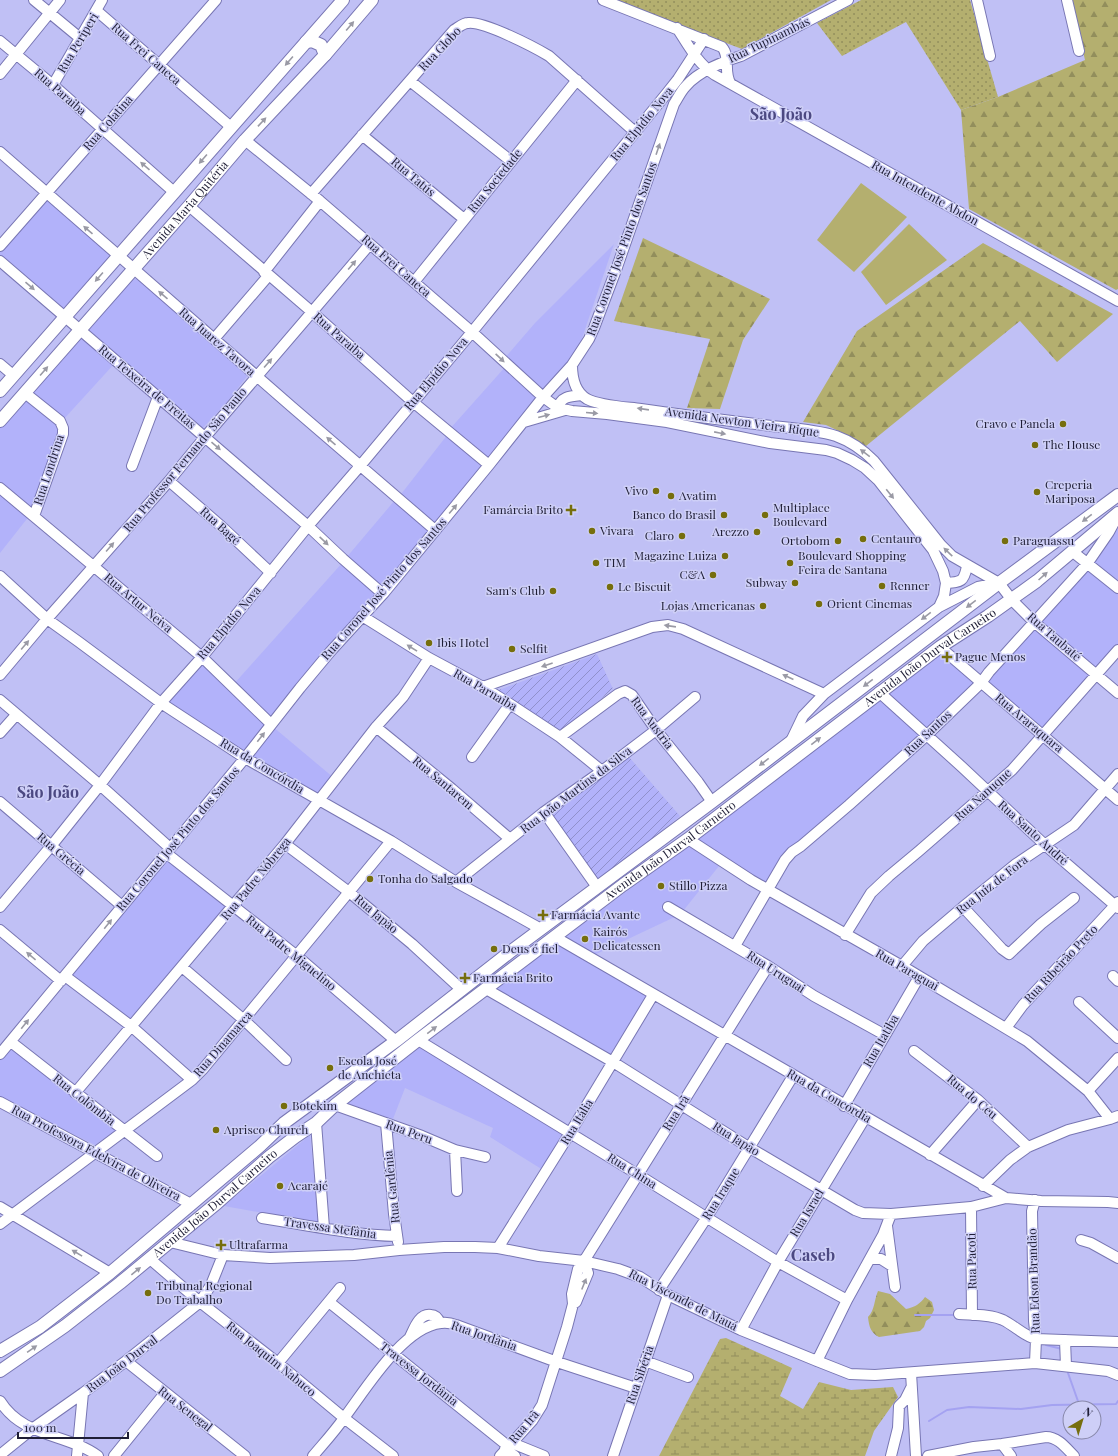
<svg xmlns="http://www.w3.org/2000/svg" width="1118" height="1456" viewBox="0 0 1118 1456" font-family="'Playfair Display',serif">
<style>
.built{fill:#b2b2fa}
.industrial{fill:url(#industrial-furrows)}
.green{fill:url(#green-dots)}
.forest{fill:url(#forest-firs)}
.wetland{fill:url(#wetland-marsh)}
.pitch{fill:#b4af6f}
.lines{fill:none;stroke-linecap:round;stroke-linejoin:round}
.stream{stroke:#a4a2f1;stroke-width:2}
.minor-casing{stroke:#7876b3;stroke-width:12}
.major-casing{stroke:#7876b3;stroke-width:14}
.minor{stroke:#fff;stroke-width:10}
.major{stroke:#fff;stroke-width:12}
.oneway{fill:#9a9aa5}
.poi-dot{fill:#766e0d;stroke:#cecff7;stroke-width:1.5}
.labels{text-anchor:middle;stroke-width:3;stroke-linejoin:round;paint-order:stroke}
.street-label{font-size:12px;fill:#1f1e36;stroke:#cecff7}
.poi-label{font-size:12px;fill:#1f1e36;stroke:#cecff7;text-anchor:start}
.district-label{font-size:16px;font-weight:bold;fill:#4c4982;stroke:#cecff7}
</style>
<defs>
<pattern id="industrial-furrows" width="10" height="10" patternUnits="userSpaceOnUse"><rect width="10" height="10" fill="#b2b2fa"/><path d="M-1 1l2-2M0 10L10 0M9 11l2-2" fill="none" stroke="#9090cb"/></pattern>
<pattern id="green-dots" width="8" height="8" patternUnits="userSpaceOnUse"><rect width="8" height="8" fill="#b4af6f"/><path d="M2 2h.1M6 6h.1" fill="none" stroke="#928e5c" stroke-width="1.8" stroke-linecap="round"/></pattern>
<pattern id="forest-firs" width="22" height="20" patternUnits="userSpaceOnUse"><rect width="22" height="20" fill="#b4af6f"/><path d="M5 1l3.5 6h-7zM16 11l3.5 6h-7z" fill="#928e5c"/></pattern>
<pattern id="wetland-marsh" width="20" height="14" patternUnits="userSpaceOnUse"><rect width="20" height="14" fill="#b4af6f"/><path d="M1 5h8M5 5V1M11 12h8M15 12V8" fill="none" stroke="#928e5c"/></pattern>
</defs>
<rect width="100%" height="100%" fill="#c0c0f5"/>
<path class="built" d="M47 196 116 254 66 311 0 257V249Z
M614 244 577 353 542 394 503 360 535 323Z
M139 278 248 375 228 401 202 429 89 330 131 280Z
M80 333 115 363 63 420 30 393Z
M506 366 539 398 488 461 449 430Z
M26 396 61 427 32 511 0 485V426Z
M448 434 485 465 434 527 398 498Z
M0 491 30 515 0 553Z
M395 500 432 530 382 590 346 558Z
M1118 523V582L1094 562Z
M343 562 379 593 270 721 233 685Z
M1088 566 1118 591V645L1095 670 1039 622Z
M1035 627 1090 674 1045 731 984 682Z
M939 652 976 683 928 730 885 692Z
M202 659 269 724 244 755 167 704Z
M880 695 924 735 786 854 768 886 691 839Z
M272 726 334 778 319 798 248 757Z
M688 846 719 866 683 911 665 901 661 908 679 915 592 956 565 937Z
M166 856 230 907 131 1022 68 975Z
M555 942 646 996 610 1055 495 989Z
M11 1045 118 1129 95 1145 0 1097V1058Z
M415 1046 427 1049 568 1133 543 1170 490 1137 493 1128 405 1088 393 1119 344 1104Z
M310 1135 319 1223 224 1206Z"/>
<path class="industrial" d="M597 654 613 689 563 729H555L496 691Z
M629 757 680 816 598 882 549 813Z"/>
<path class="green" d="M612 0H831L742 49Z
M861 0H970L998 97 961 110 906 22 842 56 817 23Z"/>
<path class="forest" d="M1071 0H1118V289L1116 290 969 209 961 110 998 97 1085 60Z
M643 238 770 299 743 340 720 409 687 408 710 339 614 321Z
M983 243 1113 314 1057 362 1020 321 866 446 843 433 826 425 803 422 857 331Z
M878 1291 890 1294 906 1309C915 1307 920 1304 925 1297L932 1302 934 1310 930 1318 926 1321 924 1327 920 1331 879 1337C871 1333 869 1327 868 1317 875 1310 874 1300 878 1291Z"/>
<path class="wetland" d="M726 1338 792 1368 780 1396 803 1409 819 1382 851 1390 893 1387 898 1397 874 1431 865 1456H659L720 1339Z"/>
<path class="pitch" d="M861 183 907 217 854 272 817 240Z
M909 224 947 260 886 305 861 272Z"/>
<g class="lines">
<path class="stream" d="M915 1315H956
M1046 1345 1062 1349V1350
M1068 1373 1079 1404
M929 1421 947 1410 969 1407 1021 1409 1052 1405 1116 1404 1118 1401"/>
<defs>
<path id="minor" d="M34 0 80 38
M603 0 722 47C731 57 723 74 731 84
M977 0 990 56
M1067 0 1079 51
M97 11 231 127
M677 28C688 45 698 64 715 75L1118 301
M0 41 53 85 174 192
M0 74 60 0
M410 81 511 161
M53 85 102 0
M362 135 464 219
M245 140 320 201 472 332 543 397 558 408 572 411 607 414 667 422 770 443 826 450 837 453 852 460 865 468 878 480 933 550 943 571 946 583 944 596 939 607
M0 152 292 407 435 530
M311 194 454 30C459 27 463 23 468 23 484 21 534 47 549 56L635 132
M189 206 312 312 413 402 489 465
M0 246 216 0
M0 261 308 526 343 559 383 594
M264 272 320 201
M414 282 577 80
M214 339 269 275
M0 364 13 375
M572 365C572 377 575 392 587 399 601 406 625 407 641 409 682 415 723 420 764 425 788 428 813 429 836 436 850 441 864 451 874 461L941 545 952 556 999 583 1012 600 1034 622 1118 693
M25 393 60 421 63 428V434L34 516
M558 408C561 396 571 396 582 395
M524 422 565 410
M132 466 158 397
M169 481 221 526 271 573
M0 488 202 657 271 724
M1073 552 1118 588
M0 576 47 619 79 642 161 703 245 758 391 841 456 882 541 929
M946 583C961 582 964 582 967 566
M362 616 429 658 483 687 510 704 560 737 602 771
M940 647 1118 800
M0 675 47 619 169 481 205 437 312 312 370 244
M483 687 652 627 668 625 683 629 824 694
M879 692 962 767 1045 845 1118 908
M0 700 100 785 170 848
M376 727 452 789 510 839
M0 733 16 715
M560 737 618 694 625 691 632 695 656 730 698 782 712 802
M791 741 803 716 824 694 939 607 978 587 999 583
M472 757 510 704
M0 802 122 906
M544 812 597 887
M688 839 751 880 902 966 1027 1041 1088 1091 1110 1119
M285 844 349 892 412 944 462 990
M166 853 297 956 396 1041
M456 882 544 812 602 771 656 730 695 697
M0 907 52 845 100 785 161 703 202 657 308 526 360 466 472 332 667 93 678 79 704 39
M668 907 768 966 814 996 885 1035
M963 907 1002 949 1009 954 1041 924 1074 898
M0 930 61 981
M845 935 871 893 889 876 919 851 1012 770 1118 650
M555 937 1006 1198 1041 1201 1108 1202 1118 1203
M735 946 785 860 792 852 801 846 849 805 927 735 981 683 989 672 1087 564 1109 532 1118 515
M902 966 923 941 963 907 1016 864 1074 825 1118 774
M182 967 244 1020 286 1060
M65 976 131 1026 192 1080
M1113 976 1118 981
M486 989 613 1062 750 1148 855 1210 863 1213 891 1214 971 1207 1006 1198
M1079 1002 1118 1038
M1006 1028 1023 1005 1118 902
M418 1040 637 1174 778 1262 847 1300
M11 1042 157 1156
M914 1051 978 1100 1028 1147
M0 1054 245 758 300 688 330 652 383 594 489 465 543 397 572 365 589 339 594 328 616 270 674 104C678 98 681 91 686 86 698 72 723 61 741 56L848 0
M1088 1091 1118 1058
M75 1093 285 844 376 727 403 697 429 658
M0 1102 191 1204
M335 1105 422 1136 455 1150 485 1157
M844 1106 919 977
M316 1123 324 1228
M386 1123 394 1214 398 1242
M455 1150 457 1191
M930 1155 978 1100
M983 1186 1010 1160 1028 1147 1068 1130 1110 1119 1118 1116
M1035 1200 1032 1211 1034 1321 1036 1339 1035 1363
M0 1207 110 1273
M971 1207 972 1315
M262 1218C307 1225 352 1235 397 1236
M0 1224 192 1080 203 1069 391 841
M887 1226 895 1287
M1081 1240 1091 1243 1118 1258
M170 1242 223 1255 270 1258 354 1255 399 1250 444 1247H475L498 1248 539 1256 584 1261 618 1269 640 1277 668 1295 741 1330 817 1361 850 1374 875 1375 1035 1363 1108 1371 1118 1375
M498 1248 570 1133 653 995
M150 1259 200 1302 278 1363 344 1418 393 1456
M870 1259H881L892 1266
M659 1290 707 1217 793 1076
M329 1302 508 1446
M573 1304 576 1302 588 1273 584 1261
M959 1314C973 1315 990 1314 1003 1320 1015 1326 1024 1336 1036 1339L1118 1342
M741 1330 778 1262 865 1118
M410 1337C414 1329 419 1313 431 1315 436 1315 438 1318 440 1323
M1065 1340 1066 1366
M126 1361 245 1456
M645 1361 688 1377
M817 1361 847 1300 883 1235 891 1214
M278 1363 340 1288
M911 1373 916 1456
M0 1401C23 1438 67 1433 98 1456
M512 1443 544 1456
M1002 1444 1011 1456
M505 1449 515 1456
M0 1455 32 1429 83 1393 126 1361 200 1302 211 1285 223 1255
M77 1456 83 1393
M114 1456 165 1393
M313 1456C324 1443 335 1431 344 1418 366 1389 403 1327 441 1323 447 1322 451 1323 456 1325L557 1362 636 1388
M500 1456 532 1421 542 1405 567 1327 573 1304 572 1294 578 1269 584 1261 768 966
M613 1456 668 1295
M891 1456 898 1428 899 1406 905 1400 911 1388
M928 1456 974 1447 1002 1444 1046 1437C1058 1437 1066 1448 1074 1456"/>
<g id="major">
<path d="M306 42 312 41 321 45 325 55"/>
<path d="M0 391 343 0"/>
<path id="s1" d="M0 421 189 206 245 140 325 55 372 0"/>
<path d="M0 1351 40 1327 110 1273 260 1146 284 1123 396 1041 510 952 712 802 999 583 1118 495"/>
<path id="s2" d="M0 1371 65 1326 120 1283 217 1203 269 1157 295 1137 316 1123 335 1105 418 1040 623 885 688 839 940 647 988 616 1037 581 1118 513"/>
</g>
</defs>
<use href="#minor" class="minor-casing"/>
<use href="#major" class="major-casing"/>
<use href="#minor" class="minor"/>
<use href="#major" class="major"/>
</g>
<defs><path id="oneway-solid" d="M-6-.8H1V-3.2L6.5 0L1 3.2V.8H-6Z"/></defs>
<g class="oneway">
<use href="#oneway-solid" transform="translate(350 26) rotate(-50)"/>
<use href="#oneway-solid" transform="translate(289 61) rotate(131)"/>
<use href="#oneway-solid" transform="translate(262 122) rotate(-47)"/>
<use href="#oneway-solid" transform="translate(658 149) rotate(-71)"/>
<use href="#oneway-solid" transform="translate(203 159) rotate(131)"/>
<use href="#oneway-solid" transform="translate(145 166) rotate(-139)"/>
<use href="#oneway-solid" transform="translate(88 230) rotate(-139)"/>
<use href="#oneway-solid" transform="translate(352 265) rotate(-50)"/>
<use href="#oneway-solid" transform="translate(99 277) rotate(131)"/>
<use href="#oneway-solid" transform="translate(30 286) rotate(41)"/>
<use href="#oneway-solid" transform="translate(163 295) rotate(-139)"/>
<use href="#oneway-solid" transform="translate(500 358) rotate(43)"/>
<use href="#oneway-solid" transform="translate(268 363) rotate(-49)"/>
<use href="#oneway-solid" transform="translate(44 371) rotate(-49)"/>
<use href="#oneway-solid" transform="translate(643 409) rotate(-172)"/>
<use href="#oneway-solid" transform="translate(592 413) rotate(5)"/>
<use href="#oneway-solid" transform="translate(544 416) rotate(-15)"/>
<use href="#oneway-solid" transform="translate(720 433) rotate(11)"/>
<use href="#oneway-solid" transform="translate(331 441) rotate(-139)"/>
<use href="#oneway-solid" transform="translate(216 446) rotate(41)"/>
<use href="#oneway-solid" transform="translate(865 453) rotate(-143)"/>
<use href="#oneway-solid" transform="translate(890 494) rotate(51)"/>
<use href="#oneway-solid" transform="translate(453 509) rotate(-50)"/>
<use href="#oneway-solid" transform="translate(1087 518) rotate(143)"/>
<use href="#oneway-solid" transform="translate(324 541) rotate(43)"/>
<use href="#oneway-solid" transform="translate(110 547) rotate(-49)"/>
<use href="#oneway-solid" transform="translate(948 552) rotate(-136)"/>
<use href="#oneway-solid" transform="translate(1043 576) rotate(-42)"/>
<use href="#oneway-solid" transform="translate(971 604) rotate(143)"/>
<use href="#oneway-solid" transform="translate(926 616) rotate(143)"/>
<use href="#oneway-solid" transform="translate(670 626) rotate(-172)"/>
<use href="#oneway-solid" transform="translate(25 645) rotate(-50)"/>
<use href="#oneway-solid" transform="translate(412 648) rotate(-148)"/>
<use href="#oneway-solid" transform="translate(547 665) rotate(161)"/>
<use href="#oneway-solid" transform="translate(788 677) rotate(-155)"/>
<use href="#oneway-solid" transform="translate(868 683) rotate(143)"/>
<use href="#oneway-solid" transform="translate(261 737) rotate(-52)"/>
<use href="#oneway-solid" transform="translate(816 741) rotate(-38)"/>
<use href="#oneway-solid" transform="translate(764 762) rotate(142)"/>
<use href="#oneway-solid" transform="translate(108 924) rotate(-51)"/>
<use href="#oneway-solid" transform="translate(31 956) rotate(-140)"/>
<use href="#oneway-solid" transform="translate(25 1024) rotate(-51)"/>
<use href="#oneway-solid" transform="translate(432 1030) rotate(-37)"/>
<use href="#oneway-solid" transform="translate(77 1253) rotate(-149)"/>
<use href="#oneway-solid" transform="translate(136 1271) rotate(-39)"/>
<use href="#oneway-solid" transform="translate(584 1284) rotate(-68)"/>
<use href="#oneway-solid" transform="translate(32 1349) rotate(-35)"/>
</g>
<g class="poi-dot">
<circle cx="1063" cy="424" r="4"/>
<circle cx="1035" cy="445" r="4"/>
<circle cx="656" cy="491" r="4"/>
<circle cx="1037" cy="492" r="4"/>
<circle cx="671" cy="496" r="4"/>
<path d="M569 504h4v4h4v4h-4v4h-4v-4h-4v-4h4z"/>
<circle cx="724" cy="515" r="4"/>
<circle cx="765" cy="515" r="4"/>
<circle cx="592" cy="531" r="4"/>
<circle cx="757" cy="532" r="4"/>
<circle cx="682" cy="536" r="4"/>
<circle cx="863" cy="539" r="4"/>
<circle cx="838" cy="541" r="4"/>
<circle cx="1005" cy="541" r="4"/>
<circle cx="725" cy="556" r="4"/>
<circle cx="596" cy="563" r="4"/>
<circle cx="790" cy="563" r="4"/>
<circle cx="713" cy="575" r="4"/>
<circle cx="795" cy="583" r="4"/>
<circle cx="882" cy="586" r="4"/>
<circle cx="610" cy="587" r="4"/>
<circle cx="553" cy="591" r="4"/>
<circle cx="819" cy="604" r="4"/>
<circle cx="763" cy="606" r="4"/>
<circle cx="429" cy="643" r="4"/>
<circle cx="512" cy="649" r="4"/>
<path d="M945 651h4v4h4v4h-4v4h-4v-4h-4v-4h4z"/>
<circle cx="370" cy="879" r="4"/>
<circle cx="661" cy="886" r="4"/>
<path d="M541 909h4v4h4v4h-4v4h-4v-4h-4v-4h4z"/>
<circle cx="585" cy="939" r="4"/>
<circle cx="494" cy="949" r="4"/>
<path d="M463 972h4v4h4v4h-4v4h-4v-4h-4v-4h4z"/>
<circle cx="330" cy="1068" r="4"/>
<circle cx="284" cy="1106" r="4"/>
<circle cx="216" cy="1130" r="4"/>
<circle cx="280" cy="1186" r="4"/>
<path d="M219 1239h4v4h4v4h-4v4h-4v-4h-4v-4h4z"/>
<circle cx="148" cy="1293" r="4"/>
</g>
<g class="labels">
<g class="street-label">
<text transform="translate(769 40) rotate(-26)" y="4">Rua Tupinambás</text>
<text transform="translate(78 43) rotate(-59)" y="4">Rua Periperi</text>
<text transform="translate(440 49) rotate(-47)" y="4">Rua Globo</text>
<text transform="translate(146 54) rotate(41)" y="4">Rua Frei Caneca</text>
<text transform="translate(60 92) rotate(41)" y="4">Rua Paraiba</text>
<text transform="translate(108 123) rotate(-49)" y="4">Rua Colatina</text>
<text transform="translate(642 124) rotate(-51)" y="4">Rua Elpídio Nova</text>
<text transform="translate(413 177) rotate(40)" y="4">Rua Tatús</text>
<text transform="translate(495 181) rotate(-51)" y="4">Rua Sociedade</text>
<text transform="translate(925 193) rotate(29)" y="4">Rua Intendente Abdon</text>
<text dy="4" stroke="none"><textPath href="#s1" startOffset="281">Avenida Maria Quitéria</textPath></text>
<text transform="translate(622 249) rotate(-70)" y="4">Rua Coronel José Pinto dos Santos</text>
<text transform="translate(396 266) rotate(41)" y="4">Rua Frei Caneca</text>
<text transform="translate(339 336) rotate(41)" y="4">Rua Paraiba</text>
<text transform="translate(217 342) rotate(41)" y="4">Rua Juarez Tavora</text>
<text transform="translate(436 374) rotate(-50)" y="4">Rua Elpídio Nova</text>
<text transform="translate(147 387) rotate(40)" y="4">Rua Teixeira de Freitas</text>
<text transform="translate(742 422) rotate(8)" y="4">Avenida Newton Vieira Rique</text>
<text transform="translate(185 460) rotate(-50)" y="4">Rua Professor Fernando São Paulo</text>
<text transform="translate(49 470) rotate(-72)" y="4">Rua Londrina</text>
<text transform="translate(220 526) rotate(42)" y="4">Rua Bagé</text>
<text transform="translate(384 589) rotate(-49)" y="4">Rua Coronel José Pinto dos Santos</text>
<text transform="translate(138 603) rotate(40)" y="4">Rua Artur Neiva</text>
<text transform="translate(229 623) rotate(-50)" y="4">Rua Elpídio Nova</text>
<text transform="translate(1054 637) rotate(41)" y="4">Rua Taubaté</text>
<text dy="4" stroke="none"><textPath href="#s2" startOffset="1173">Avenida João Durval Carneiro</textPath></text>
<text transform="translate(485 690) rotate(30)" y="4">Rua Parnaiba</text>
<text transform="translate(652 723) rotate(53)" y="4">Rua Austria</text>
<text transform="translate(1029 723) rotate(40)" y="4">Rua Araraquara</text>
<text transform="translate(928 733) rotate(-43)" y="4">Rua Santos</text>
<text transform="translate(262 766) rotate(31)" y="4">Rua da Concórdia</text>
<text transform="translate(443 783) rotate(40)" y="4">Rua Santarem</text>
<text transform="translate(576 790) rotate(-37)" y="4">Rua João Martins da Silva</text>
<text transform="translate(983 795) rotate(-42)" y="4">Rua Nanuque</text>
<text transform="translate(1033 833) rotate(42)" y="4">Rua Santo André</text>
<text transform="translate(178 839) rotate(-50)" y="4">Rua Coronel José Pinto dos Santos</text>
<text dy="4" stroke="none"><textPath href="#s2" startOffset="849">Avenida João Durval Carneiro</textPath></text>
<text transform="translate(61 854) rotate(40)" y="4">Rua Grécia</text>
<text transform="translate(256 879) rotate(-51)" y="4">Rua Padre Nóbrega</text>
<text transform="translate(992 885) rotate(-38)" y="4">Rua Juiz de Fora</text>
<text transform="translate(376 914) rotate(40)" y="4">Rua Japão</text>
<text transform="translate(291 953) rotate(39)" y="4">Rua Padre Miguelino</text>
<text transform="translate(1061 964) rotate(-47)" y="4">Rua Ribeirão Preto</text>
<text transform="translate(907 970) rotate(30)" y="4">Rua Paraguai</text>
<text transform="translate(776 972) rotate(33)" y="4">Rua Uruguai</text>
<text transform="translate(881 1041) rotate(-60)" y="4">Rua Itatiba</text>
<text transform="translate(223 1044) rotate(-49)" y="4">Rua Dinamarca</text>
<text transform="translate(829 1096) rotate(30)" y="4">Rua da Concórdia</text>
<text transform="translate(972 1097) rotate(40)" y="4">Rua do Céu</text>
<text transform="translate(84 1100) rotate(38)" y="4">Rua Colômbia</text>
<text transform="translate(676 1113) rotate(-58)" y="4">Rua Irã</text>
<text transform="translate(577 1122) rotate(-59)" y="4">Rua Itália</text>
<text transform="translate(409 1132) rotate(20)" y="4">Rua Peru</text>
<text transform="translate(736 1139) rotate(32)" y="4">Rua Japão</text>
<text transform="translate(96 1153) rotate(28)" y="4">Rua Professora Edelvira de Oliveira</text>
<text transform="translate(632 1171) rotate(32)" y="4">Rua China</text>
<text transform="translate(392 1187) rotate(-96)" y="4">Rua Gardênia</text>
<text transform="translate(721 1194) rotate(-58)" y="4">Rua Iraque</text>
<text dy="4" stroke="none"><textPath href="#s2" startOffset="273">Avenida João Durval Carneiro</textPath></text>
<text transform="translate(807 1213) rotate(-59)" y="4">Rua Israel</text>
<text transform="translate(330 1228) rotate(8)" y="4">Travessa Stefânia</text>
<text transform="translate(972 1261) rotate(-91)" y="4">Rua Pacoti</text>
<text transform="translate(1034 1281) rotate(-92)" y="4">Rua Edson Brandão</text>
<text transform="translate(683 1300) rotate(27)" y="4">Rua Visconde de Mauá</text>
<text transform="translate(484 1336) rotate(19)" y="4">Rua Jordânia</text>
<text transform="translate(271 1359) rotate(39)" y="4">Rua Joaquim Nabuco</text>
<text transform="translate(122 1364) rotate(-37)" y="4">Rua João Durval</text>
<text transform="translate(419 1374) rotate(38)" y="4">Travessa Jordânia</text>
<text transform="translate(640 1375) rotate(-71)" y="4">Rua Sibéria</text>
<text transform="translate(185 1409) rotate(38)" y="4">Rua Senegal</text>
<text transform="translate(524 1427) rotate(-50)" y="4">Rua Irã</text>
</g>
<g class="poi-label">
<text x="1055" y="428" text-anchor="end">Cravo e Panela</text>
<text x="1043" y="449">The House</text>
<text x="1045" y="489">Creperia<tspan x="1045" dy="14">Mariposa</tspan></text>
<text x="648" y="495" text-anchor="end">Vivo</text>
<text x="679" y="500">Avatim</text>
<text x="773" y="512">Multiplace<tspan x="773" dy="14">Boulevard</tspan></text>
<text x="563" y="514" text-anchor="end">Famárcia Brito</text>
<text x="716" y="519" text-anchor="end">Banco do Brasil</text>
<text x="600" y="535">Vivara</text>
<text x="749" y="536" text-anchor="end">Arezzo</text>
<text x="674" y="540" text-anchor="end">Claro</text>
<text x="871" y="543">Centauro</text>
<text x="830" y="545" text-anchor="end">Ortobom</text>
<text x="1013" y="545">Paraguassu</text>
<text x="717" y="560" text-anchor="end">Magazine Luiza</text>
<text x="798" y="560">Boulevard Shopping<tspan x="798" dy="14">Feira de Santana</tspan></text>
<text x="604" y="567">TIM</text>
<text x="705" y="579" text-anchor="end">C&amp;A</text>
<text x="787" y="587" text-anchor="end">Subway</text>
<text x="890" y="590">Renner</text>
<text x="618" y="591">Le Biscuit</text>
<text x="545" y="595" text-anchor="end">Sam's Club</text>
<text x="827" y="608">Orient Cinemas</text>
<text x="755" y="610" text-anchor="end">Lojas Americanas</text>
<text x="437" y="647">Ibis Hotel</text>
<text x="520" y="653">Selfit</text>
<text x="955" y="661">Pague Menos</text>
<text x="378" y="883">Tonha do Salgado</text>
<text x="669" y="890">Stillo Pizza</text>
<text x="551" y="919">Farmácia Avante</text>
<text x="593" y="936">Kairós<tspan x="593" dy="14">Delicatessen</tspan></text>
<text x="502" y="953">Deus é fiel</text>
<text x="473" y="982">Farmácia Brito</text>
<text x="338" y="1065">Escola José<tspan x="338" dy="14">de Anchieta</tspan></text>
<text x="292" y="1110">Botekim</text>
<text x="224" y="1134">Aprisco Church</text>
<text x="288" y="1190">Acarajé</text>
<text x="229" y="1249">Ultrafarma</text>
<text x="156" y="1290">Tribunal Regional<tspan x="156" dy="14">Do Trabalho</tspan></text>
</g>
<g class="district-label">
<text x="781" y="120">São João</text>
<text x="48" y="798">São João</text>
<text x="813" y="1261">Caseb</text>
</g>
</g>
<g transform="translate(1082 1420) rotate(38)"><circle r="19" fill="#cecff7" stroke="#8888aa"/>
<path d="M0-3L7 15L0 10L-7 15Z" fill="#766e0d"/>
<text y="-6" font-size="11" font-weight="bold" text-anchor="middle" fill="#1f1e36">N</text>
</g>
<path d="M18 1432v6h110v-6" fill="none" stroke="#1f1e36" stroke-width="2"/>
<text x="24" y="1432" font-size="12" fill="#1f1e36" stroke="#cecff7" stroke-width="3" paint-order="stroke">100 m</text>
</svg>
